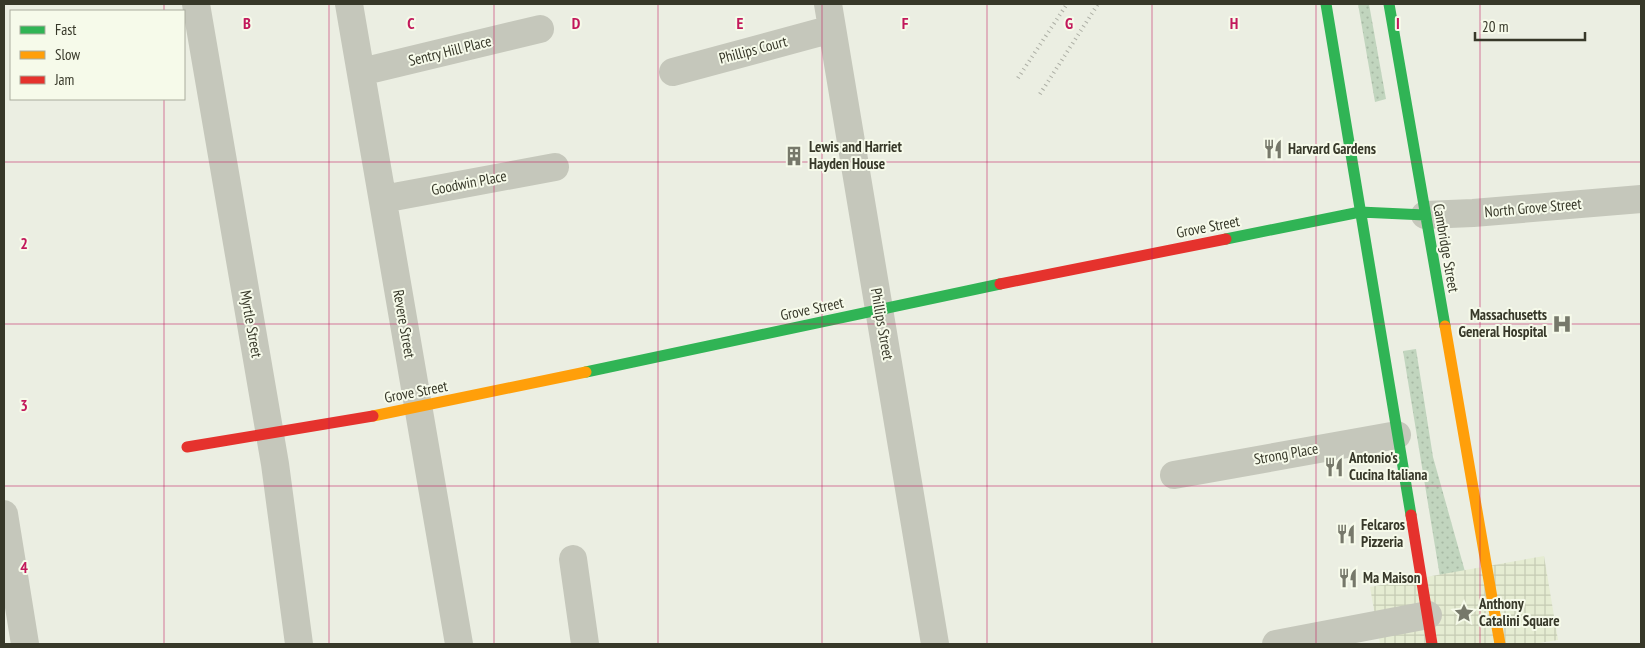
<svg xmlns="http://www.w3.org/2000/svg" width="1645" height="648" viewBox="0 0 1645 648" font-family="'PT Sans Narrow',sans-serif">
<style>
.garden{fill:url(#garden-dots)}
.plaza{fill:url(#plaza-grid)}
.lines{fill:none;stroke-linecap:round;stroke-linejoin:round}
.street{stroke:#c5c7bb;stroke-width:28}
.fast{stroke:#30b455;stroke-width:11}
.slow{stroke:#ff9f0a;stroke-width:11}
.jam{stroke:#e5322d;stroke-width:11}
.rail{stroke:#adafa5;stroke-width:4;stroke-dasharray:1 4;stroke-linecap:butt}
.grid{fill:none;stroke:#c2185b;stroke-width:1;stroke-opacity:0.55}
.labels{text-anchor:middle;stroke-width:4;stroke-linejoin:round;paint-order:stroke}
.street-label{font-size:15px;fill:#373829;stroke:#f6faea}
.poi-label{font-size:15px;font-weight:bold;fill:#373829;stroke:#f6faea;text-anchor:start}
.grid-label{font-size:16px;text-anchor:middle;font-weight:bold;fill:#c2185b;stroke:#f6faea;stroke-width:4;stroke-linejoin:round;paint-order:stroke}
</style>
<defs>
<pattern id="garden-dots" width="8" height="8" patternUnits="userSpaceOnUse" patternTransform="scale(1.25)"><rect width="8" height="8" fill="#c1d5be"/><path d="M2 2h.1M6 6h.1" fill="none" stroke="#a6b8a3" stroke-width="1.8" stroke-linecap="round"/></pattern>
<pattern id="plaza-grid" width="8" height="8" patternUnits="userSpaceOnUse" patternTransform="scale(1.25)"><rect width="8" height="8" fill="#e5ecd2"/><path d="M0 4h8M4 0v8" fill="none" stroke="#c5cbb4"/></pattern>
</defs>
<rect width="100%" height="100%" fill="#ebeee2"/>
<path class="garden" d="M1358 4H1369L1386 99 1375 102Z
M1416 349 1433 457 1478 618 1451 644 1403 351Z"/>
<path class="plaza" d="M1544 556 1558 640 1533 644H1380L1370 587Z"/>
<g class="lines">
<path class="street" d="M196 4 275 464 299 644
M349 4 459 644
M828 4 935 644
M361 72 540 29
M673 72 832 29
M383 199 555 167
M1425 215 1473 213 1641 199
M1174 475 1397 435
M4 514 25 644
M573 559 585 644
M1276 644 1428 615"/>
<path class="fast" d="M1326 4 1411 515
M1389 4 1445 326
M1360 212 1425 215
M1226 239 1360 212
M586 372 1000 284"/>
<path class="slow" d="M1445 326 1500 644
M373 416 586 372"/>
<path class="jam" d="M1000 284 1226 239
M187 447 373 416
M1411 515 1432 644"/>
<path class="rail" d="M1018 78 1067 4
M1040 94 1098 4"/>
</g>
<path class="grid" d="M164 4V11M329 4V644M494 4V644M658 4V644M822 4V644M987 4V644M1152 4V644M1316 4V644M1480 4V644M164 99V644M4 162H1641M4 324H1641M4 486H1641"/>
<defs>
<symbol id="restaurant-bare" viewBox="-9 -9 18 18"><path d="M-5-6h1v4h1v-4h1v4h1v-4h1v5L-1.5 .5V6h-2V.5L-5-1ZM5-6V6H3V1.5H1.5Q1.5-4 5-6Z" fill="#76786a" stroke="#f6faea" stroke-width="2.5" paint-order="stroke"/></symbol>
<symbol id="building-bare" viewBox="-9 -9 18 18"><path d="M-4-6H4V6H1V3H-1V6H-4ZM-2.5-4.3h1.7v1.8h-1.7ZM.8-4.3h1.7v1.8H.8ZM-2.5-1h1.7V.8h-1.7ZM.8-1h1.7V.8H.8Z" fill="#76786a" stroke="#f6faea" stroke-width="2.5" paint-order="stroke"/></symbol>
<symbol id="hospital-bare" viewBox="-9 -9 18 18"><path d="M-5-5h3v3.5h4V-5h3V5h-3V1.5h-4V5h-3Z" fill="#76786a" stroke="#f6faea" stroke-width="2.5" paint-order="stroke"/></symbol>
<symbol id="sight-bare" viewBox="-9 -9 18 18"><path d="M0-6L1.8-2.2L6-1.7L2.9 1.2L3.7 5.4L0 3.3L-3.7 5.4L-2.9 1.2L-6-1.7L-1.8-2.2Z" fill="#76786a" stroke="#f6faea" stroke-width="2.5" paint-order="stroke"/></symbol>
</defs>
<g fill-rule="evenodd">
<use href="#restaurant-bare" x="1259" y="135" width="28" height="28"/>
<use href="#building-bare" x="780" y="142" width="28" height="28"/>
<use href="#hospital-bare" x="1548" y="310" width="28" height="28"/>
<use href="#restaurant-bare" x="1320" y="453" width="28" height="28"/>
<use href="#restaurant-bare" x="1332" y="520" width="28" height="28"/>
<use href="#restaurant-bare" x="1334" y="564" width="28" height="28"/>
<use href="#sight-bare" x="1450" y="599" width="28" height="28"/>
</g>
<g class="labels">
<g class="street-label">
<text transform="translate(753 50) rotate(-15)" y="5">Phillips Court</text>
<text transform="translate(450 51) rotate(-14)" y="5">Sentry Hill Place</text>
<text transform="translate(469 183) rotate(-11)" y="5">Goodwin Place</text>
<text transform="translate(1533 208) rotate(-5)" y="5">North Grove Street</text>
<text transform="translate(1208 227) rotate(-11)" y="5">Grove Street</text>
<text transform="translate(1446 248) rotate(80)" y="5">Cambridge Street</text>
<text transform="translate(812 309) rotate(-12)" y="5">Grove Street</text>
<text transform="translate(251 324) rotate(80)" y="5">Myrtle Street</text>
<text transform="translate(404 324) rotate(80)" y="5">Revere Street</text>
<text transform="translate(882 324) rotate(80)" y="5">Phillips Street</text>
<text transform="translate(416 392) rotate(-11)" y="5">Grove Street</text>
<text transform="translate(1286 454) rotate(-10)" y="5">Strong Place</text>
</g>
<g class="poi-label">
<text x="809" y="152">Lewis and Harriet<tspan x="809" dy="17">Hayden House</tspan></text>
<text x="1288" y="154">Harvard Gardens</text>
<text x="1547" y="320" text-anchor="end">Massachusetts<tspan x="1547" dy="17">General Hospital</tspan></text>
<text x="1349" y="463">Antonio's<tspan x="1349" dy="17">Cucina Italiana</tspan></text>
<text x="1361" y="530">Felcaros<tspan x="1361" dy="17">Pizzeria</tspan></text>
<text x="1363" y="583">Ma Maison</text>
<text x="1479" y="609">Anthony<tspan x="1479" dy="17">Catalini Square</tspan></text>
</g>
</g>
<g class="grid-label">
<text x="247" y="29">B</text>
<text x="411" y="29">C</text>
<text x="576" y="29">D</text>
<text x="740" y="29">E</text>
<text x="905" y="29">F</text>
<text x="1069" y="29">G</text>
<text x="1234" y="29">H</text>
<text x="1398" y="29">I</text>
<text x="24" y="249">2</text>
<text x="24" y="411">3</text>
<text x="24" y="573">4</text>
</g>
<rect width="1645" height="648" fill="none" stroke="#373829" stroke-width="10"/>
<rect x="10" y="10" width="175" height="90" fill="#f6faea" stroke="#aaac9d"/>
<rect x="20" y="26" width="25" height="8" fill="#30b455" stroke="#aaac9d"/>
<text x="55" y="35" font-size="15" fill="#373829">Fast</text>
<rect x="20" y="51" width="25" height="8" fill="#ff9f0a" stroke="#aaac9d"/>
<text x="55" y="60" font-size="15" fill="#373829">Slow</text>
<rect x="20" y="76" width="25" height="8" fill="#e5322d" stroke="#aaac9d"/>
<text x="55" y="85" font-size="15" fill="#373829">Jam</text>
<path d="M1475 32v8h110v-8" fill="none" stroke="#373829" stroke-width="2.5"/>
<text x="1482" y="32" font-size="15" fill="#373829" stroke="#f6faea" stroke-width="4" paint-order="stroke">20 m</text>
</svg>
